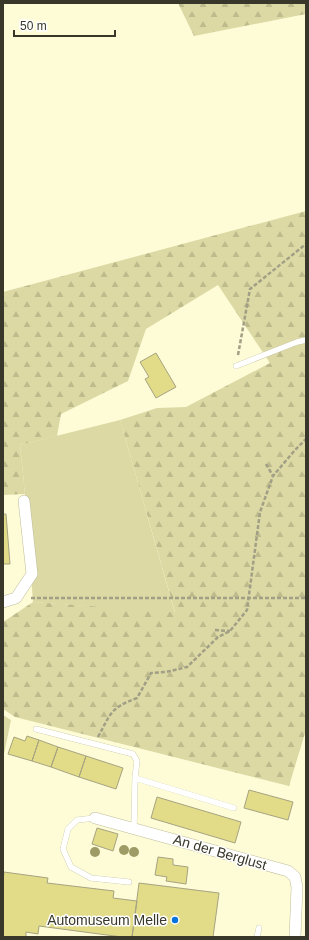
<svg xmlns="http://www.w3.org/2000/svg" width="309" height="940" viewBox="0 0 309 940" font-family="Helvetica,sans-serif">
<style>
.green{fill:#dcd9a4}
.forest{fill:url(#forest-firs)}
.building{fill:#e2db87;stroke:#a6a382}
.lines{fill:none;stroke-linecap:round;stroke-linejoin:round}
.service-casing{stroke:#bfbd9b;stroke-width:6}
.minor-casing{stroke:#bfbd9b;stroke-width:12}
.path{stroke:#a19f85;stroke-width:2.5;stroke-dasharray:4 2;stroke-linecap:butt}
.service{stroke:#fff;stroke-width:5.5}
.minor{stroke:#fff;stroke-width:11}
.tree{fill:#9f9b66}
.poi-dot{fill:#0674dc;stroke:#fff;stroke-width:1.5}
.labels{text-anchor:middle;stroke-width:3;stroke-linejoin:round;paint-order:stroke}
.street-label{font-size:14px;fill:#383729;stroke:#fff}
.poi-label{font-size:14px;fill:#383729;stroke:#fff;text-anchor:end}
</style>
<defs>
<pattern id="forest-firs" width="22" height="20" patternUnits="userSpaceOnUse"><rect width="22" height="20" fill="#dcd9a4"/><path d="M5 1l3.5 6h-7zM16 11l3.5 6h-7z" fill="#bebb8d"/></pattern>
</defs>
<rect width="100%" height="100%" fill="#fefcd7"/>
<path class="green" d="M120 420 175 613 33 602 25 494 20 445Z
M3 715 11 720 3 759Z"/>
<path class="forest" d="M178 3H306V14L194 36Z
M306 211V730L289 786 15 717 3 709V622L33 602 175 612 120 420 157 408 186 407 270 363 218 285 146 329 128 381 61 414 57 436 20 445 25 494 3 495V292Z"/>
<path class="building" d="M156 353 176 387 156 398 145 379 149 377 140 362Z
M3 514H6L10 564H3Z
M27 736 39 740 32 761 8 754 14 737 25 741Z
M39 740 58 747 51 767 32 761Z
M58 747 86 756 79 777 51 767Z
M86 756 123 768 116 789 79 777Z
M249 790 293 802 288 820 244 808Z
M157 797 241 822 235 843 151 818Z
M97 828 118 834 113 851 92 844Z
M158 857 173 859V865L188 867 186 884 166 881 167 877 155 875Z
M4 872 48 878 47 883 114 891 113 898 137 901 132 937H122L39 926 38 934 26 932V937H3V880Z
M139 883 219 893 213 937H132Z"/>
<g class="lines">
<defs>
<path id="service" d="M236 366 297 342 306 340
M36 729 133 754 137 761 135 778 134 828
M135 778 234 808
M95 818 77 820 68 829 63 849 71 867 91 878 129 882
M257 937 259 928"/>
<path id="minor" d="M3 602 16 598 32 574 24 501
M95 818 288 871 295 877 297 887 295 937"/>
</defs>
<use href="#service" class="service-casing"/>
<use href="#minor" class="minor-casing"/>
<path class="path" d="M238 355 250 289 306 244
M266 464 273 476
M31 598H306
M215 630 230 631
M98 737C111 713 110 708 137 698L151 673 166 672 187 667 218 637 230 631 247 610 260 512 273 476 295 450 306 439"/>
<use href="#service" class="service"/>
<use href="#minor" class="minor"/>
</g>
<g class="tree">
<circle cx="124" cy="850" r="5"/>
<circle cx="95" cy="852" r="5"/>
<circle cx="134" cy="852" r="5"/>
</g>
<circle class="poi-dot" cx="175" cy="920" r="4"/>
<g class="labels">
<g class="street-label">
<text transform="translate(220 852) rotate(16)" y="5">An der Berglust</text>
</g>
<g class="poi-label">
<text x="167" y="925">Automuseum Melle</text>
</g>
</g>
<rect width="309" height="940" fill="none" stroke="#383729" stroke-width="8"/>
<path d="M14 30v6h101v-6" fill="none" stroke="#383729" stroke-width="2"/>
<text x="20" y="30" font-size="12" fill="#383729" stroke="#ffffff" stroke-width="3" paint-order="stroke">50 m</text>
</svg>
